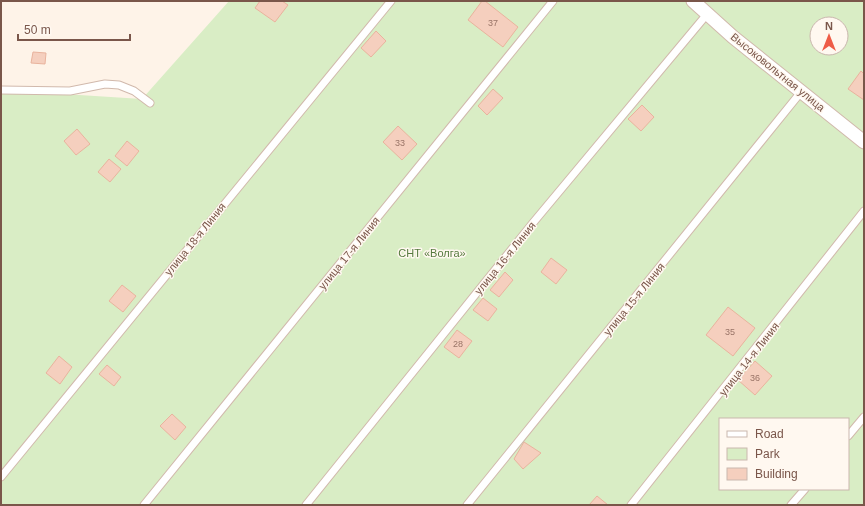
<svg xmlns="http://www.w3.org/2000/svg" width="865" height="506" viewBox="0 0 865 506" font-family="Arial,sans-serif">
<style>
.green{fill:#d9edc5;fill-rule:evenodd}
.building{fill:#f5cfbe;stroke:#e9b39d}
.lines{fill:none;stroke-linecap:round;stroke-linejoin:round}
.lane-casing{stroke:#d1b9ac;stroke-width:9}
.street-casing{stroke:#d1b9ac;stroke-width:15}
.lane{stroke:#fff;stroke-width:7}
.street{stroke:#fff;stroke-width:13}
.labels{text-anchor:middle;stroke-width:3;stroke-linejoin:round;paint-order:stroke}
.number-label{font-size:9px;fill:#997467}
.street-label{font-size:11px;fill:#7a564a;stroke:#fff8f0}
.park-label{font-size:11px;fill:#567a3e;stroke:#fff8f0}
</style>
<rect width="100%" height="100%" fill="#fef3e8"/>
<path class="green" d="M229 1H864V505H1V90L142 99ZM817 24H841V48H817ZM720 419H848V489H720Z"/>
<path class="building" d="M260 1H282L288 5 275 22 255 8Z
M482 1H485L518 27 503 47 468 20Z
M376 31 386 41 371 57 361 48Z
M33 52 46 53 45 64 31 63Z
M861 71 864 74V100L848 89Z
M493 89 503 98 487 115 478 106Z
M642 105 654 117 641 131 628 119Z
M398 126 417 144 402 160 383 142Z
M77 129 90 144 76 155 64 141Z
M127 141 139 151 127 166 115 156Z
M109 159 121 169 110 182 98 172Z
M551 258 567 270 556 284 541 272Z
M505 272 513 280 499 297 490 290Z
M122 285 136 296 123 312 109 301Z
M483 298 497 309 488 321 473 310Z
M728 307 755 328 733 356 706 335Z
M457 330 472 341 459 358 444 347Z
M59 356 72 367 60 384 46 373Z
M755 361 772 376 755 395 738 380Z
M107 365 121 377 114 386 99 374Z
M172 414 186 427 175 440 160 426Z
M524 442 541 453 523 469 514 459Z
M597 496 608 505H589Z"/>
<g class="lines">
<defs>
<path id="lane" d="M1 90 70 91 105 84 119 85 134 91 150 103
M848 436 864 417
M1 477 391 1
M144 505 553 1
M306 505 532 224 708 13
M467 505 801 92
M631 505 864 211
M791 505 805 489"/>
<path id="street" d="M693 1 733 37 864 142"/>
</defs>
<use href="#lane" class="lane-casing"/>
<use href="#street" class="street-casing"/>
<use href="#lane" class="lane"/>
<use href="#street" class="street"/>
</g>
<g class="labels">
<g class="number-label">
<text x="493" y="26">37</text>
<text x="400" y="146">33</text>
<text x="730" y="335">35</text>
<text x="458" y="347">28</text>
<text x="755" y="381">36</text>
</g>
<g class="street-label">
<text transform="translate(778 72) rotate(39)" y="4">Высоковольтная улица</text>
<text transform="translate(195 239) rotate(-51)" y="4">улица 18-я Линия</text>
<text transform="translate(349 253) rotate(-51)" y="4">улица 17-я Линия</text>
<text transform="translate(505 258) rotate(-51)" y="4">улица 16-я Линия</text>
<text transform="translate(634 299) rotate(-51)" y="4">улица 15-я Линия</text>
<text transform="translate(749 359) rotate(-52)" y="4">улица 14-я Линия</text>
</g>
<g class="park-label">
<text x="432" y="257">СНТ «Волга»</text>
</g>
</g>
<rect width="865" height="506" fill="none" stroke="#7a564a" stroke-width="4"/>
<rect x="719" y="418" width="130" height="72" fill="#fff8f0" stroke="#cab7ae"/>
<rect x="727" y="431" width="20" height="6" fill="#ffffff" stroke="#cab7ae"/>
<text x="755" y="438" font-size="12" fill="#7a564a">Road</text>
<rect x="727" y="448" width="20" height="12" fill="#d9edc5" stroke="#cab7ae"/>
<text x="755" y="458" font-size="12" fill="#7a564a">Park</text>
<rect x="727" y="468" width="20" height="12" fill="#f5cfbe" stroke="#cab7ae"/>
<text x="755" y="478" font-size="12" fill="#7a564a">Building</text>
<g transform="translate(829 36)"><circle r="19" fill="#fff8f0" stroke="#cab7ae"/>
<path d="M0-3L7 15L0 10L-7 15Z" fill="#ee5c47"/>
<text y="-6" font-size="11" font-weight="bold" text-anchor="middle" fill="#7a564a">N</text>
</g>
<path d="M18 34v6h112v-6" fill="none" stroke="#7a564a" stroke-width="2"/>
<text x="24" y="34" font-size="12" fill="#7a564a" stroke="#fff8f0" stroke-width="3" paint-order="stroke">50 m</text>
</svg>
